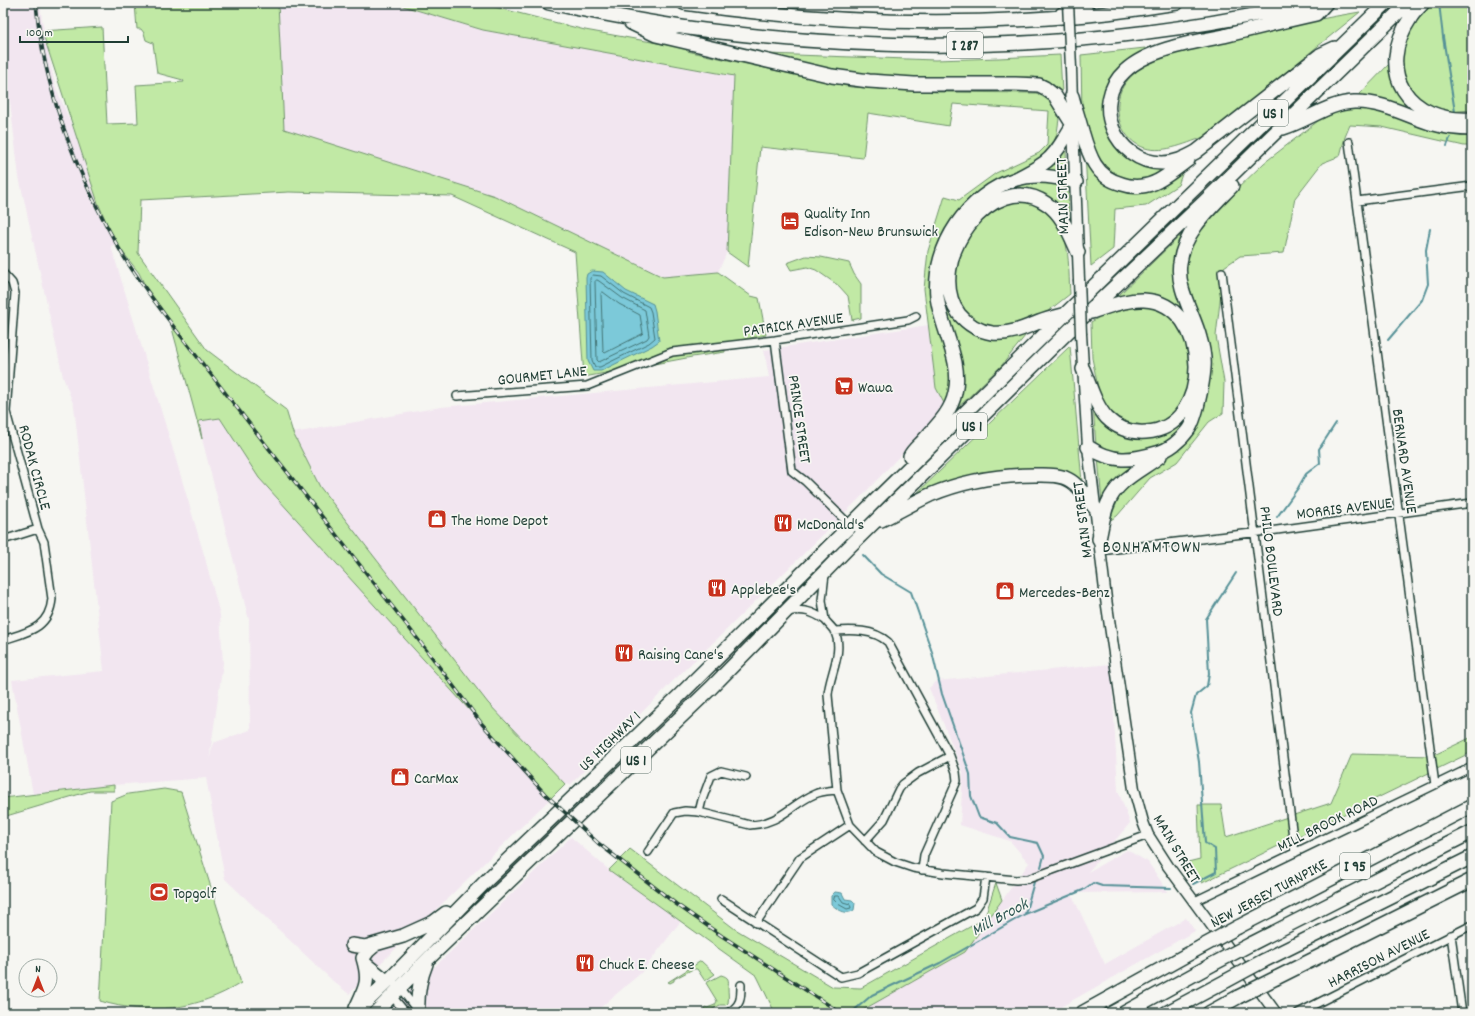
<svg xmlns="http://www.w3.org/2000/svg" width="1475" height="1016" viewBox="0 0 1475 1016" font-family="Dekko,sans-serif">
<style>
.built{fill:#f2e6f0}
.green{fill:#c1e9a5;stroke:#70936c}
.water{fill:#7bc9d9;stroke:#569197}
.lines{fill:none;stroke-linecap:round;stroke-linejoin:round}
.shore{stroke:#447576;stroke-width:1}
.stream{stroke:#569197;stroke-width:2}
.street-casing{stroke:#1f3d34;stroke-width:10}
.secondary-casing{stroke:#1f3d34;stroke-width:13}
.highway-casing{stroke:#1f3d34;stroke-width:16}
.street{stroke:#f6f6f2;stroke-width:7}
.secondary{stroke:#f6f6f2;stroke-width:10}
.highway{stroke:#f6f6f2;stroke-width:13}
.rail-casing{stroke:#1f3d34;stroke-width:3.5}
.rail{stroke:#f6f6f2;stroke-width:2;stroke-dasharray:6;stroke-linecap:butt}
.secondary-bridge-casing{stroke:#1f3d34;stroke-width:13;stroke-linecap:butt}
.highway-bridge-casing{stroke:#1f3d34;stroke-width:16;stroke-linecap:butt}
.secondary-bridge{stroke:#f6f6f2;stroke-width:10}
.highway-bridge{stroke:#f6f6f2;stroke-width:13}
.labels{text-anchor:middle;stroke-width:3.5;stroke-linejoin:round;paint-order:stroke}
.shield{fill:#f6f6f2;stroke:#60746d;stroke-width:1}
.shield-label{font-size:15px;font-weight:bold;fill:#1f3d34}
.street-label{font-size:16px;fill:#1f3d34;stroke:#f6f6f2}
.poi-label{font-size:16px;fill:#1f3d34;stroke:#f6f6f2;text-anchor:start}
.neighbourhood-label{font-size:17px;letter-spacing:1px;fill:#1f3d34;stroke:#f6f6f2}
.water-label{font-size:17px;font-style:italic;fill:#315955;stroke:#f6f6f2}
</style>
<rect width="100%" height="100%" fill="#f6f6f2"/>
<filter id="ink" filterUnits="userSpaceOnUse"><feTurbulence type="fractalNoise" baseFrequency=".025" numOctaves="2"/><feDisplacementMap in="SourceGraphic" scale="8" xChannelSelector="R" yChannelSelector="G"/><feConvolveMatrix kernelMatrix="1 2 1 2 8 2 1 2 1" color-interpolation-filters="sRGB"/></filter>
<g filter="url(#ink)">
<path class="built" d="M3 3H40L42 20 55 86 122 242 111 246 174 453 205 558 220 615 223 663 209 761 213 743 250 730 249 620 202 439 199 421 220 418 259 478 550 799 349 994 334 982 225 879 206 778 114 785 33 794 12 680 104 671 74 406 63 377 19 177 3 43Z
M278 3H393L483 30 734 76 727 252 718 272 663 277 495 196 283 129Z
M929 325 936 388 946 407 858 500 715 641 675 679 570 785 563 782 488 703 320 487 293 433 441 407 769 377 764 350Z
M1111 664 1118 790 1130 823 1088 872 1127 850 1148 862 1168 892 1071 893 1105 964 1186 918 1195 931 1050 1013H863L860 1011 965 952 1029 863 1010 841 960 825 963 772 929 688 937 681Z
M571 837 609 870 681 921 641 973 594 1013H386Z"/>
<path class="green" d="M135 3H278L284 129 495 196 663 277 718 272 751 296 759 298 766 335 724 343 725 352 692 357 584 377 575 252 452 196 289 192 140 200 138 253 207 350 286 410 293 433 320 487 488 703 565 784 550 799 259 478 220 418 199 421 202 439 170 321 152 300 139 273 115 242 98 203 42 31 102 27 107 124 138 123 136 85 184 82 183 80 157 73 153 43 146 40 144 33 141 29H137Z
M393 3H479L585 30 685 48 687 51 851 87 938 92 1036 93 1054 103 1059 119 1057 133 1052 148 1042 158 984 192 957 213 943 236 933 269 931 301 940 328 952 374 946 407 936 388 924 289 928 251 945 196 959 200 996 173 1039 153 1047 145 1049 111 953 104 949 126 868 113 863 158 760 147 748 267 727 252 734 76 483 30Z
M875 3H955L906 5Z
M1427 3H1472V50L1469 52V71L1472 83V110L1447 112 1422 102 1407 83 1401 66 1407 32Z
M1360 12 1207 136C1189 142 1165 154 1145 148 1123 141 1113 115 1120 93 1123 84 1132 74 1141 68 1176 44 1221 40 1262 31 1294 25 1327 17 1360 12Z
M1145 48 1146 52 1112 78 1103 96 1102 112 1106 128 1113 141 1167 168 1155 176 1136 182 1121 179 1107 172 1099 163 1082 116 1081 55Z
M768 54 935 60 999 58 1060 55 1062 92 1052 84 1034 77 898 79 807 67Z
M1390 63 1394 84 1407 103 1419 113 1358 96Z
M1349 106 1472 132V146H1464L1382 127 1350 125 1345 137 1340 156 1322 163 1295 198 1284 253 1240 256 1224 267 1216 336 1224 382 1223 413 1209 422 1177 462 1150 478 1117 516 1109 521 1121 493 1166 457 1193 433 1197 310 1184 271 1192 244 1203 222 1264 163 1318 121Z
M1065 148 1066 152 1067 174 1044 173 1046 166Z
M1085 152 1105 183 1120 191 1135 192 1184 169 1178 185 1146 206 1115 209 1113 249 1091 266Z
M1031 180 1068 186 1069 228 1048 200 991 197 1005 188Z
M1019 199C1027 202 1043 205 1048 210 1071 230 1068 266 1070 294L1038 319 1007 329 984 327 971 319 960 308 954 292 955 264 969 233 993 208Z
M1188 228 1178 252 1191 323 1163 299 1134 294 1118 296Z
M806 256 821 257 849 263 854 274 861 284V318L852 320 848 296 839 286 816 270 807 267 791 270 787 263Z
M944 296 965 327 993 340 1014 338 1024 335 1025 336 1002 365 948 417 958 352Z
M1135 304 1163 310 1175 319 1189 348 1190 382 1177 412 1157 425 1133 427 1111 417 1099 392 1092 358 1091 322 1105 314Z
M1070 346 1082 482 1067 470 1042 468 980 472 914 496Z
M1093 404 1110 427 1136 439 1169 432 1186 420 1171 440 1143 454H1111L1096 446Z
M1098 458 1149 459 1102 502Z
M1472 737V752L1202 883 1188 862 1200 859 1198 805H1221L1226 837 1331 803 1352 754 1432 756Z
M114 785V791H90L3 817V798Z
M164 789 181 792 241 983C197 1010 149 1016 100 1001L111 801 128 794Z
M630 849 735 929 833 987 861 988 984 919 996 883 1002 900 965 952 861 1011 863 1013H775L757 976 609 870Z
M701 961 715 974 705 981 697 969H693L674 979V981L670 983 668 982Z
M721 975C729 977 729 980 728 987 728 993 729 997 728 1003L726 1005H720L706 1013 704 1008 706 1007 707 1008 715 1005 717 1001 706 983Z"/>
<path class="water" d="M592 271 603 272 626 291 653 304 655 311 659 341 652 346 601 371H593L588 361 586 278 587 274Z
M835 892 842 893 845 899 852 900 855 903 854 910C846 916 837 909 831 904V896Z"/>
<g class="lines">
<path class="shore" d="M593 275 601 276 624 294 649 307 651 312 655 338 649 343 600 367H595L592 360 590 279Z
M597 280 599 281 622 298 645 310 649 336 647 339 599 362 597 360 595 282Z
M603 292 619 304 640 315 643 333 642 334 605 353 603 351 601 294Z
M835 896H839L843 902 850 904 851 908 847 909 838 904 834 900Z"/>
<path class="stream" d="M1439 3 1443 37 1455 112
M1447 146 1450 138
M1388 340 1422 300 1428 284 1426 250 1430 229
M1277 517 1298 488 1306 474 1320 463 1319 449 1336 423
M863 555 881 574 911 592 932 652 942 694 970 774 971 796 979 817 997 823 1010 837 1038 843 1044 856 1041 867
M1193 884 1216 872 1215 849 1205 843 1199 762 1191 713 1196 695 1207 686 1209 674 1206 619 1236 573
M1025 914 1034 882
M851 1013 872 995 940 963 1025 914 1083 890 1093 883 1102 886 1171 888"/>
<defs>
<path id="street" d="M1349 142 1435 785
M1357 201 1472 186
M1222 272 1295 853
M3 273 12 283 15 293 6 412 38 529 44 542 52 599C49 629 27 632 3 640
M775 340 792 471 805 481 851 526 856 528H868
M457 396 587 386 672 352 775 340 908 320 916 316
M3 540 38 529
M1100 551 1277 530 1472 503
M788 612C803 608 813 612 825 620L822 600 825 574
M825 620C828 624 833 628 835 632 844 652 829 676 828 695L837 790 850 825 876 852 895 862 913 868 943 873 1016 880 1028 879 1042 874 1148 835
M834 631C853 630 873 629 888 642L950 756 956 772 957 781 924 855 922 870
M699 812 702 800 711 776 721 771 746 777
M865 841 884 820 899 789 903 784 918 773 950 756
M648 852 674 813 685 811 699 812 750 825C780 824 791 804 815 794 822 791 829 791 837 790
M721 899 841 977 858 973 976 908 983 898 986 877
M1193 902 1472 767
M756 923 800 858 850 825
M1451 935 1462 1013
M365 960 400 988 416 1009
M368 965 384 987
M391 995 406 1013
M728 1013C741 1005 741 999 741 985
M1298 1013 1472 925"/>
<path id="secondary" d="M1071 68 1072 102
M1073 124 1079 280
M1081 334 1088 447 1106 599 1134 789 1143 822 1148 835 1168 866 1276 1013"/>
<path id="highway" d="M549 3C600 13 652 24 704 30 908 56 1109 50 1309 3
M684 3C812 22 945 27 1075 16 1109 14 1143 8 1177 3
M1326 3 1316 14C1285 21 1255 28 1224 36 1194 42 1148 49 1125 71 1090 103 1115 162 1162 163 1175 163 1185 158 1196 152L1320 55 1335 48
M1423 3C1419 8 1414 12 1411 17 1374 72 1408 123 1472 119
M1062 14 1087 3
M631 23 656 35 832 76 869 81 914 84H1015L1039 85 1045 88 1055 96 1073 125C1064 138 1057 154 1044 163 1036 169 1026 174 1016 179
M1072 96C1075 108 1079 119 1082 131 1089 155 1095 177 1122 184 1133 188 1147 187 1158 181 1168 176 1178 167 1188 160
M1283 128C1307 121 1328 103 1354 102 1381 101 1405 115 1430 123 1444 127 1458 129 1472 129
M1063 315C1055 317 1047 319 1039 322 1024 328 1009 335 992 333 979 331 968 325 959 314 922 263 993 165 1047 204 1063 215 1070 235 1078 252
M1083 369C1090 385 1095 405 1107 418 1117 428 1131 433 1146 432 1214 428 1212 303 1144 300 1126 299 1108 307 1091 312
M1088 447C1113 463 1130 461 1157 453 1169 450 1181 440 1188 430 1196 420 1203 382 1204 368 1205 358 1203 348 1200 338 1194 314 1176 288 1180 263 1184 231 1211 208 1232 186
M910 456C912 451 918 446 922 442 935 427 951 413 955 393 963 361 940 327 937 296 932 246 968 194 1016 179 1036 173 1056 177 1076 182
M881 520C898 512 913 503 930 495 963 481 999 475 1035 475 1046 475 1061 474 1071 481 1081 487 1087 499 1095 508
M1099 539C1102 527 1103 514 1108 503 1117 480 1142 470 1160 456
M1238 927 1472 806
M1251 944 1472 832
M352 945 365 947 403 936 434 922 446 913
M1263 961 1472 857
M1276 978 1472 880
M356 1008C366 987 370 981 363 958L368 951 376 944
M355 1013 390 979 488 879 680 695 882 494 1091 289 1386 3
M375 1013 429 958 711 688 847 549 1087 313 1204 202 1408 3
M418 1013C417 995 419 981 426 964
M1082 1013 1201 947
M1124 1013 1213 964
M1166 1013 1226 981
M1209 1013 1238 997"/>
</defs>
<use href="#street" class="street-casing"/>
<use href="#secondary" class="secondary-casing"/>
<use href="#highway" class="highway-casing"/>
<use href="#street" class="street"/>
<use href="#secondary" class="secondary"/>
<use href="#highway" class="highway"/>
<defs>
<path id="rail" d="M36 3C44 92 79 180 124 257 140 283 159 307 177 331L431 656 482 724 545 794 598 843 676 904 722 936 841 1013"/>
</defs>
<use href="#rail" class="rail-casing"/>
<use href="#rail" class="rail"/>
<defs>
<path id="secondary-bridge" d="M1068 3 1071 68
M1079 280 1081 334"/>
<path id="highway-bridge" d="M1201 947 1238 927
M1213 964 1251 944
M1226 981 1263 961
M1238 997 1276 978"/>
</defs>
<use href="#secondary-bridge" class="secondary-bridge-casing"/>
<use href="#highway-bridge" class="highway-bridge-casing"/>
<use href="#secondary-bridge" class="secondary-bridge"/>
<use href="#highway-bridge" class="highway-bridge"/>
</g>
</g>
<defs>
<symbol id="hotel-square" viewBox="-11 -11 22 22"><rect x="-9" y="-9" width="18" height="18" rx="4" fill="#c8321e" stroke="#f6f6f2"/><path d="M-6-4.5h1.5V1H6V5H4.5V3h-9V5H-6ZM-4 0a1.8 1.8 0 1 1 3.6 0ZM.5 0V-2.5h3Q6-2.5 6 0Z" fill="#fff"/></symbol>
<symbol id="supermarket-square" viewBox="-11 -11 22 22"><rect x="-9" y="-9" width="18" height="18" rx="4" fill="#c8321e" stroke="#f6f6f2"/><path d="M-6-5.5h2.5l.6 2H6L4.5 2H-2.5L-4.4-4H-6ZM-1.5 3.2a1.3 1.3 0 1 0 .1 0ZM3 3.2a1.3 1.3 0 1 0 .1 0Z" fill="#fff"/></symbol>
<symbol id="shop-square" viewBox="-11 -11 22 22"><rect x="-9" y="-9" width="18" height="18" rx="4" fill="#c8321e" stroke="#f6f6f2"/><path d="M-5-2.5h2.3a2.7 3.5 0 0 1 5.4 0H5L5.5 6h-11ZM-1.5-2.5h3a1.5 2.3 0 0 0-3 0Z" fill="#fff"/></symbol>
<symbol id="restaurant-square" viewBox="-11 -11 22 22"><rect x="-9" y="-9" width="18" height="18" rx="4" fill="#c8321e" stroke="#f6f6f2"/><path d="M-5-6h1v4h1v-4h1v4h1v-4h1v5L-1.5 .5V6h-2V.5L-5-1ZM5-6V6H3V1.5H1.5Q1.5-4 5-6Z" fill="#fff"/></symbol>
<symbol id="stadium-square" viewBox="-11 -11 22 22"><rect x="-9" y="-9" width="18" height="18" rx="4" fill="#c8321e" stroke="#f6f6f2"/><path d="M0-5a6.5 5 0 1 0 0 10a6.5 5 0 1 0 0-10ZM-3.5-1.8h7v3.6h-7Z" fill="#fff"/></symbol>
</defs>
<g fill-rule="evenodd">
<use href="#hotel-square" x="779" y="210" width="22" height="22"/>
<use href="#supermarket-square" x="833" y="375" width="22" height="22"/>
<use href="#shop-square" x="426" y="508" width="22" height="22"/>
<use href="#restaurant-square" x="772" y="512" width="22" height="22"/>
<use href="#restaurant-square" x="706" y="577" width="22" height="22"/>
<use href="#shop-square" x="994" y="580" width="22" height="22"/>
<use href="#restaurant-square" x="613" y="642" width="22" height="22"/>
<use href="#shop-square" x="389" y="766" width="22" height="22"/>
<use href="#stadium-square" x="148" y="881" width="22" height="22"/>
<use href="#restaurant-square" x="574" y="952" width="22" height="22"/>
</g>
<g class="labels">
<g class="shield">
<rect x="947" y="32" width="36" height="26" rx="3"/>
<rect x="1258" y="100" width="30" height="26" rx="3"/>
<rect x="957" y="413" width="30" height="26" rx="3"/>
<rect x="621" y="747" width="30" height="26" rx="3"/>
<rect x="1340" y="853" width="30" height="26" rx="3"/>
</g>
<g class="shield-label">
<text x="965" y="50">I 287</text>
<text x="1273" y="118">US 1</text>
<text x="972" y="431">US 1</text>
<text x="636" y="765">US 1</text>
<text x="1355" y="871">I 95</text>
</g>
<g class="street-label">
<text transform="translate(1061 196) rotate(-92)" y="6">MAIN STREET</text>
<text transform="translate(793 323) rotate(-8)" y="6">PATRICK AVENUE</text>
<text transform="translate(542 374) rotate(-6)" y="6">GOURMET LANE</text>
<text transform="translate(801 419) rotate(82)" y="6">PRINCE STREET</text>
<text transform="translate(1406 461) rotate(82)" y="6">BERNARD AVENUE</text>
<text transform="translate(36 467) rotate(75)" y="6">RODAK CIRCLE</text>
<text transform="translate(1344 507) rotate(-7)" y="6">MORRIS AVENUE</text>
<text transform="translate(1081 520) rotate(-97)" y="6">MAIN STREET</text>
<text transform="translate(1273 561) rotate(83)" y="6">PHILO BOULEVARD</text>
<text transform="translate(609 740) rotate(-44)" y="6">US HIGHWAY 1</text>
<text transform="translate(1327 822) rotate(-26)" y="6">MILL BROOK ROAD</text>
<text transform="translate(1178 848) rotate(59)" y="6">MAIN STREET</text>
<text transform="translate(1268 892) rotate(-28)" y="6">NEW JERSEY TURNPIKE</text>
<text transform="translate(1378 957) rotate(-27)" y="6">HARRISON AVENUE</text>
</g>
<g class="poi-label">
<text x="804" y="218">Quality Inn<tspan x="804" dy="18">Edison-New Brunswick</tspan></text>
<text x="858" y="392">Wawa</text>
<text x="451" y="525">The Home Depot</text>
<text x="797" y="529">McDonald's</text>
<text x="731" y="594">Applebee's</text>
<text x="1019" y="597">Mercedes-Benz</text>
<text x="638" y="659">Raising Cane's</text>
<text x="414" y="783">CarMax</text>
<text x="173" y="898">Topgolf</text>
<text x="599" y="969">Chuck E. Cheese</text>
</g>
<g class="neighbourhood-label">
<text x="1152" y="552">BONHAMTOWN</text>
</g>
<g class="water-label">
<text transform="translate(999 916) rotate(-28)" y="6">Mill Brook</text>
</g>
</g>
<rect width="1475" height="1016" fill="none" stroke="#f6f6f2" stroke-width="16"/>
<rect x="8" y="8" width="1459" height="1000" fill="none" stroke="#1f3d34" stroke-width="1.5" filter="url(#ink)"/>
<g transform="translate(38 978)"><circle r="19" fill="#f6f6f2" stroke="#a0aca6"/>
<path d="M0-3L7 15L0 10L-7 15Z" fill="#c8321e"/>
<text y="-6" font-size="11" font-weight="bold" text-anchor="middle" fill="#1f3d34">N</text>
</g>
<path d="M20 36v6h108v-6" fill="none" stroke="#1f3d34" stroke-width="2"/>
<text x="26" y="36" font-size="12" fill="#1f3d34" stroke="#f6f6f2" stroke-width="3" paint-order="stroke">100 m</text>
</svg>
